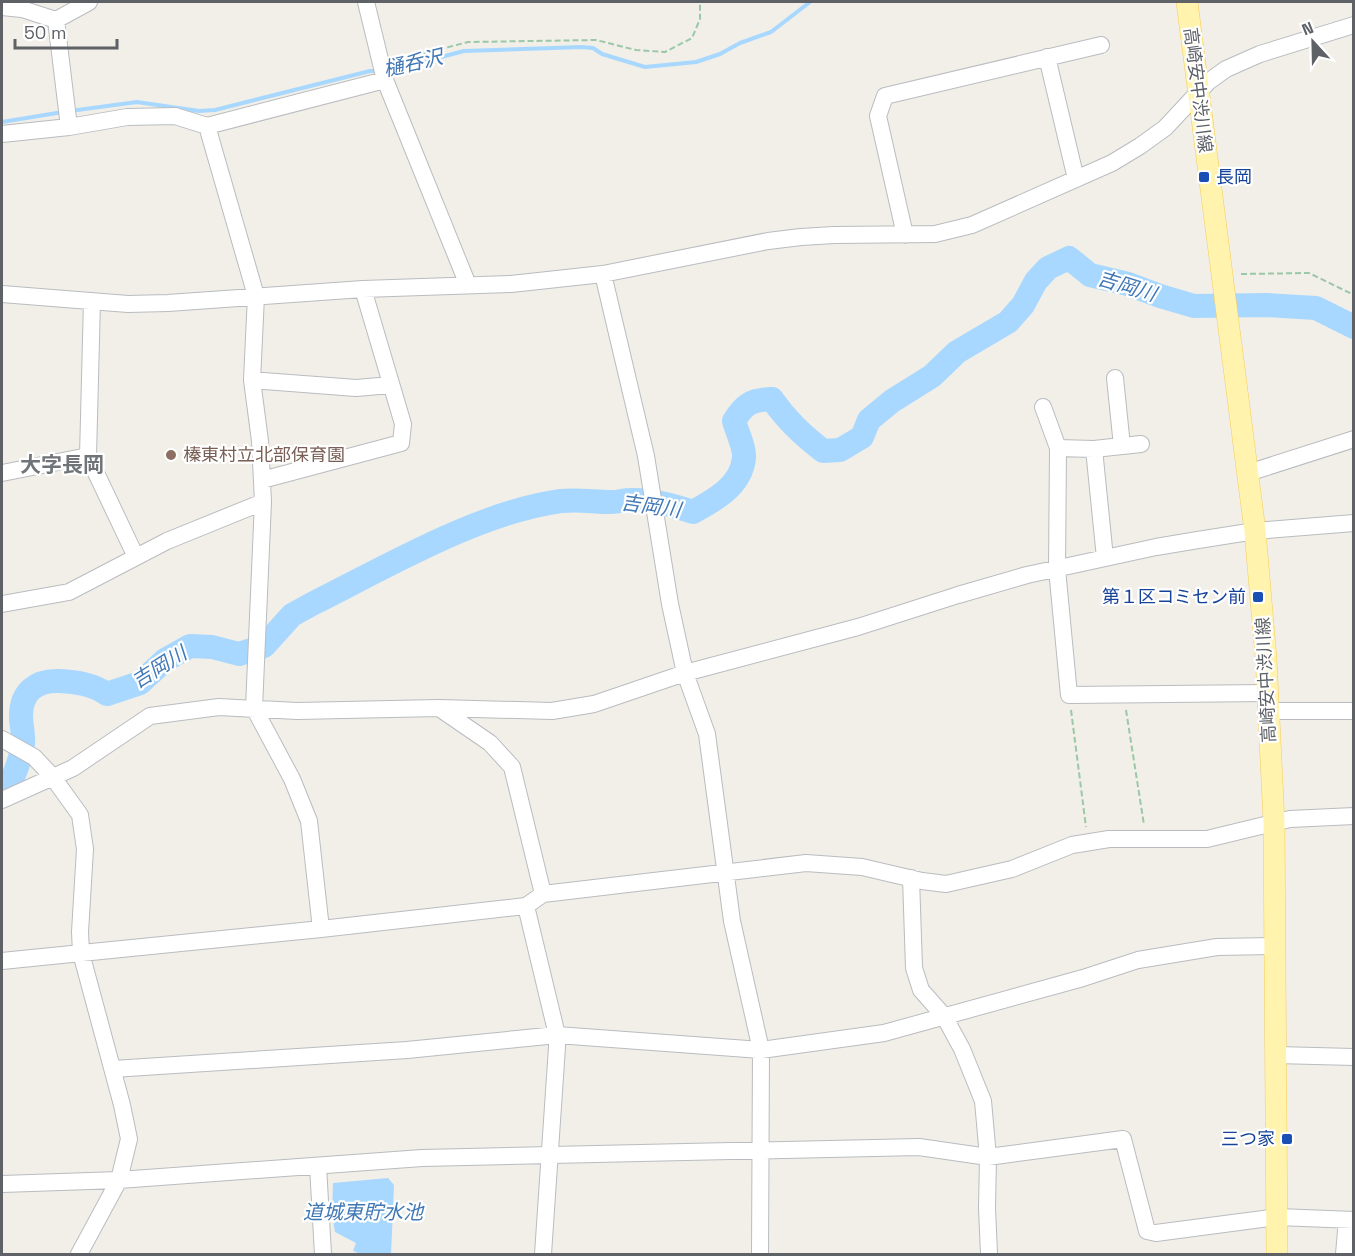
<svg xmlns="http://www.w3.org/2000/svg" width="1355" height="1256" viewBox="0 0 1355 1256" font-family="'Space Grotesk','Noto Sans JP',sans-serif">
<style>
.water{fill:#a8d8ff}
.lines{fill:none;stroke-linecap:round;stroke-linejoin:round}
.stream{stroke:#a8d8ff;stroke-width:4}
.river{stroke:#a8d8ff;stroke-width:24}
.minor-casing{stroke:#b9bcc0;stroke-width:18}
.major-casing{stroke:#f6cc5b;stroke-width:22}
.path{stroke:#9ac8a8;stroke-width:2;stroke-dasharray:6 3;stroke-linecap:butt}
.minor{stroke:#fff;stroke-width:16}
.major{stroke:#fff3ad;stroke-width:21}
.transit-dot{fill:#1a4fb4;stroke:#fff;stroke-width:2}
.education-dot{fill:#8d6e63;stroke:#fff;stroke-width:2}
.labels{text-anchor:middle;stroke-width:4.5;stroke-linejoin:round;paint-order:stroke}
.street-label{font-size:18px;fill:#5e6267;stroke:#fff}
.transit-label{font-size:18px;fill:#164399;stroke:#fff;text-anchor:end}
.education-label{font-size:18px;fill:#785e54;stroke:#fff;text-anchor:start}
.water-label{font-size:20px;font-style:italic;fill:#4178b6;stroke:#fff}
.quarter-label{font-size:21px;font-weight:bold;fill:#6f7479;stroke:#fff}
</style>
<rect width="100%" height="100%" fill="#f1efe7"/>
<path class="water" d="M388 1178 394 1185 391 1254H361L353 1251 356 1243 335 1232 332 1215 333 1183Z"/>
<g class="lines">
<path class="stream" d="M388 71 464 51 582 47 593 48 602 54 645 67 696 62 720 54 740 43 771 32 810 2
M70 111 137 102 199 111 215 110 370 71H378
M2 122 63 112"/>
<path class="river" d="M2 792 5 791C15 776 20 762 23 744 24 735 21 725 21 716 21 692 36 680 59 681 77 682 92 684 107 694L140 683 165 660 190 646 212 647 239 654 264 646 292 615 312 604C386 567 479 512 561 501 578 499 595 502 612 502 618 502 624 500 630 500 651 499 673 505 693 512 715 500 741 486 744 458 745 448 737 432 734 421 745 403 752 400 772 399 787 421 803 435 823 451L840 450 862 437 869 420 892 401 932 376 957 352 1008 322 1023 305 1036 281 1048 268 1069 258 1090 275 1128 284 1160 296 1194 306 1267 305 1316 308 1354 327"/>
<defs>
<path id="minor" d="M366 2 385 80 468 285
M2 7 22 9 56 20 89 2
M56 20 69 127 127 117 175 116 207 126 256 296 252 380 260 441 263 502 254 708 292 779 309 821 321 929
M1047 57 1076 179
M207 126 385 80
M2 134 69 127
M905 235 878 116 885 96 1101 45
M603 274 646 456 670 604 685 673 707 734 732 921 761 1050 760 1254
M2 294 128 304 168 303 363 289 511 284 603 274 768 241 801 237 834 235 935 234 972 225 1112 163 1140 146 1165 128 1208 82 1226 69 1260 54 1354 25
M92 301 88 456 136 557
M1115 378 1122 446
M252 380 356 388 391 385
M1043 407 1058 448 1057 569 1069 695 1267 693
M1058 448 1094 449
M2 473 88 456
M1248 473 1354 439
M262 480 401 443 403 424 363 289
M1105 558 1094 449 1141 444
M2 604 69 592 167 541 263 502
M439 708 490 743 512 767 543 894
M1268 711H1354
M2 739 34 757 52 776 80 815 85 849 80 932 81 953 122 1105 129 1139 119 1180 79 1254
M2 800 73 768 150 716 219 707 297 711 439 708 552 711 594 704 685 673 858 627 958 595 1027 575 1156 547 1198 540 1255 531 1354 523
M911 878 914 968 921 990 944 1016 962 1049 983 1101 988 1157 987 1208 989 1254
M526 906 557 1035V1047L543 1254
M2 961 321 929 526 906 543 894 806 863 862 867 922 881 946 884 1012 869 1072 845 1109 839H1207L1290 819 1354 816
M1276 1055 1354 1057
M113 1069 407 1050 557 1035 761 1050 884 1033 1083 978 1138 960 1217 947 1276 946
M318 1166 323 1254
M2 1184 119 1180 422 1158 551 1155 919 1147 988 1157 1123 1139 1147 1231 1156 1233 1278 1217 1354 1220
M1344 1254 1347 1220"/>
<path id="major" d="M1187 2 1255 531 1266 658 1274 822 1277 1254"/>
</defs>
<use href="#minor" class="minor-casing"/>
<use href="#major" class="major-casing"/>
<path class="path" d="M395 61 468 42 596 40 636 50 665 52 692 38 700 19V2
M1241 274 1309 273 1354 295
M1071 710 1086 827
M1126 710 1144 825"/>
<use href="#minor" class="minor"/>
<use href="#major" class="major"/>
</g>
<g class="transit-dot">
<rect x="1198" y="171" width="12" height="12" rx="3"/>
<rect x="1252" y="591" width="12" height="12" rx="3"/>
<rect x="1281" y="1133" width="12" height="12" rx="3"/>
</g>
<circle class="education-dot" cx="171" cy="455" r="6"/>
<g class="labels">
<g class="street-label">
<text transform="translate(1198 90) rotate(83)" y="6">高崎安中渋川線</text>
<text transform="translate(1266 680) rotate(-93)" y="6">高崎安中渋川線</text>
</g>
<g class="transit-label">
<text x="1216" y="183" text-anchor="start">長岡</text>
<text x="1246" y="603">第１区コミセン前</text>
<text x="1275" y="1145">三つ家</text>
</g>
<g class="education-label">
<text x="183" y="461">榛東村立北部保育園</text>
</g>
<g class="water-label">
<text transform="translate(413 63) rotate(-13)" y="7">樋呑沢</text>
<text transform="translate(1127 286) rotate(17)" y="7">吉岡川</text>
<text transform="translate(651 506) rotate(8)" y="7">吉岡川</text>
<text transform="translate(159 667) rotate(-32)" y="7">吉岡川</text>
<text x="363" y="1219">道城東貯水池</text>
</g>
<g class="quarter-label">
<text x="62" y="472">大字長岡</text>
</g>
</g>
<rect width="1355" height="1256" fill="none" stroke="#5e6267" stroke-width="6"/>
<g transform="translate(1313 42) rotate(338)" stroke="#ffffff" stroke-width="4.5" paint-order="stroke">
<path d="M0-4.5L10 22L0 15L-10 22Z" fill="#5e6267"/>
<text y="-9" font-size="16" font-weight="bold" text-anchor="middle" fill="#5e6267">N</text>
</g>
<path d="M15 39v9h102v-9" fill="none" stroke="#5e6267" stroke-width="3"/>
<text x="24" y="39" font-size="18" fill="#5e6267" stroke="#ffffff" stroke-width="4.5" paint-order="stroke">50 m</text>
</svg>
